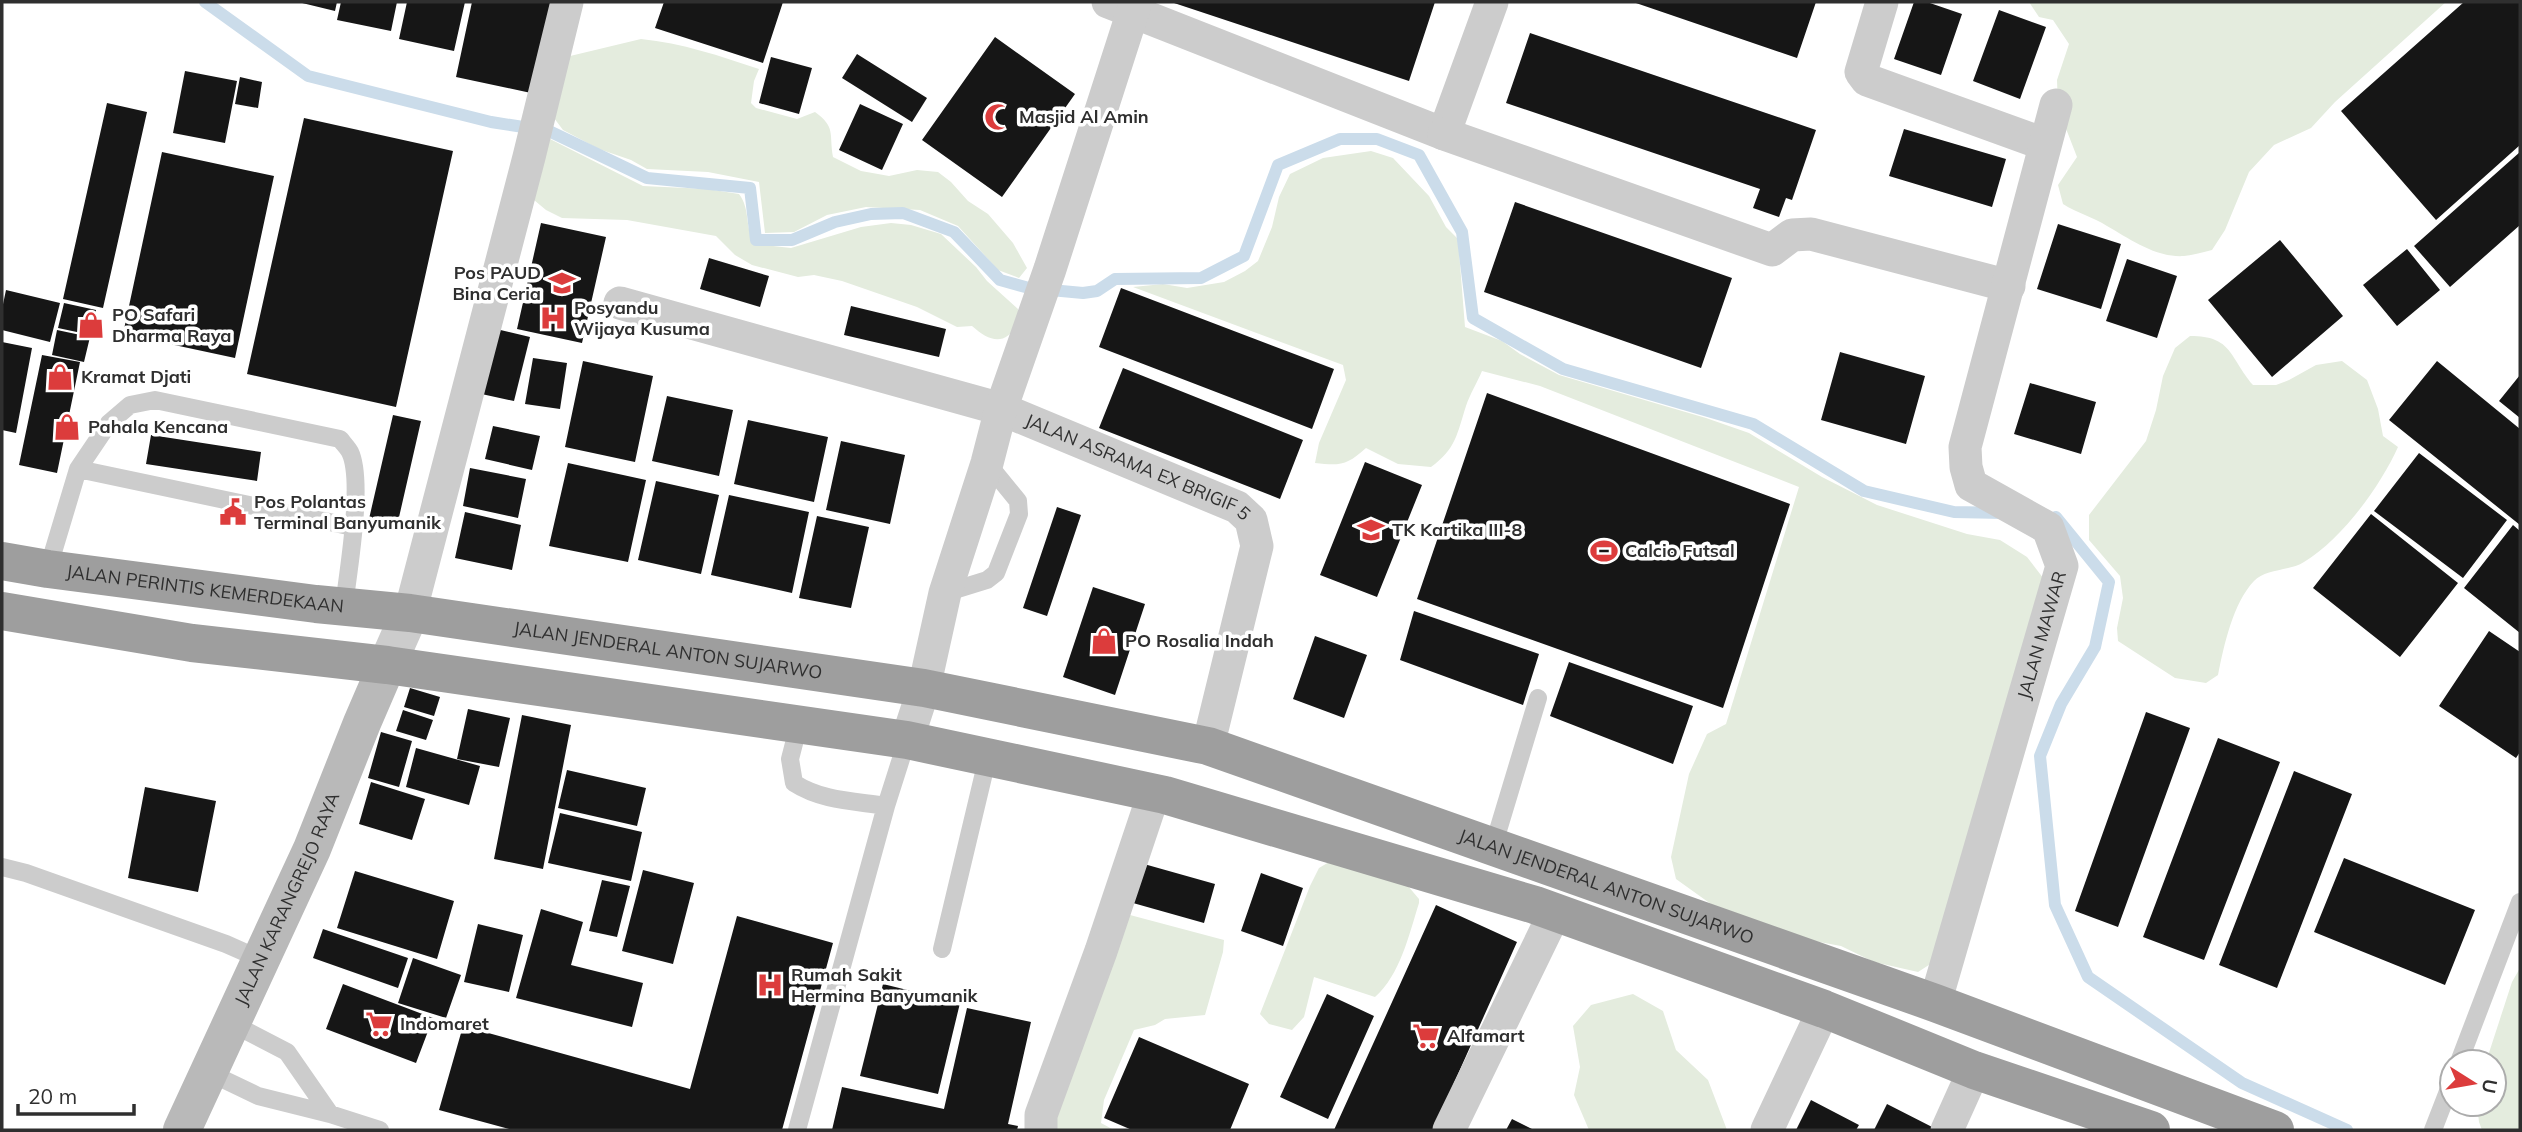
<svg xmlns="http://www.w3.org/2000/svg" width="2522" height="1132" viewBox="0 0 2522 1132" font-family="Mulish,sans-serif">
<style>
.green{fill:#e4ecde}
.lines{fill:none;stroke-linecap:round;stroke-linejoin:round}
.stream{stroke:#cbdcea;stroke-width:12}
.building{fill:#161616}
.service{stroke:#ccc;stroke-width:18}
.minor{stroke:#ccc;stroke-width:33}
.tertiary{stroke:#ccc;stroke-width:38}
.secondary{stroke:#b9b9b9;stroke-width:38}
.trunk{stroke:#9e9e9e;stroke-width:38}
.labels{text-anchor:middle;stroke-width:7;stroke-linejoin:round;paint-order:stroke}
.poi-label{font-size:18px;font-weight:bold;fill:#2f2f2f;stroke:#fff;text-anchor:start}
.street-label{font-size:18px;fill:#2f2f2f;stroke:#fff}
</style>
<rect width="100%" height="100%" fill="#fff"/>
<path class="green" d="M2029 2H2446L2335 102 2311 128 2274 145 2249 172 2225 230 2212 250C2203 252 2193 255 2184 256 2156 258 2130 239 2107 226 2093 217 2077 213 2063 204L2058 185 2077 157 2058 108 2057 80 2069 44 2053 20 2039 17Z
M641 39C682 43 720 56 759 69L754 81 751 103 756 108 797 119 815 112C836 127 829 134 833 157L861 171 878 174 889 176 917 170 938 172 951 182 968 201 988 214 1013 243 1027 268 1019 278 998 270 958 226 920 210 866 207 827 215 794 232 765 233 759 182 708 172 647 169 631 160 599 149 563 130 551 114 566 57Z
M548 138 643 186 707 189 739 194C751 210 744 227 755 244L791 248 861 227 891 223 911 225 941 234 976 267 987 281 1018 309 1019 321C1006 347 990 342 972 326L957 327 917 307 842 281 814 275 798 277 752 265 735 255 716 236 627 220 562 218 546 210 534 200Z
M1371 151 1393 158 1429 196 1446 227 1458 239 1465 327 1502 341 1520 354 1559 375 1706 418 1749 433 1822 477 1877 505 1967 534 2000 540 2027 557 2047 583 1932 963 1918 972 1874 962 1841 946 1803 939 1729 917 1676 879 1671 857 1689 774 1707 734 1726 724 1799 487 1540 386 1482 371C1477 383 1470 394 1466 406 1457 434 1456 449 1431 467L1398 464 1366 448C1347 465 1341 466 1315 463L1319 443 1346 380 1343 365 1133 287 1163 284 1187 288 1224 282 1245 271 1258 261 1272 227 1279 197 1290 174 1323 158Z
M2190 336C2233 336 2229 357 2253 385H2276L2289 380 2316 365 2342 361 2367 380 2378 409 2383 436 2398 447C2380 487 2341 540 2304 562 2290 571 2265 569 2254 581 2233 603 2224 645 2218 675L2206 683 2175 678 2118 641 2117 628 2123 598 2120 576 2089 540V515L2146 441 2156 410 2163 376 2175 348Z
M1334 859 1408 886 1419 899V903C1409 935 1400 975 1375 997L1314 977 1304 1017 1292 1030 1269 1024 1260 1014 1310 886 1319 868Z
M1130 915 1224 940 1223 952 1205 1015 1165 1019 1155 1025 1134 1030 1104 1100 1101 1123 1114 1130H1030Z
M2520 968V1130H2482L2479 1122 2477 1104H2494V1062H2486L2512 982Z
M1633 994 1663 1011 1676 1050 1708 1080 1727 1130H1589L1574 1095 1580 1067 1573 1026 1591 1005Z"/>
<g class="lines">
<path class="stream" d="M205 2 308 76 491 122 549 131 647 178 750 188 756 240H792L835 222 871 214 903 213 954 232 1000 280 1029 288 1083 293 1097 291 1115 279 1201 278 1244 256 1278 165 1340 139H1377L1419 155 1462 232 1473 318 1563 369 1753 424 1864 491 1954 512 2004 513
M2056 517 2109 582 2095 647 2061 704 2040 756 2055 905 2088 977 2242 1083 2347 1130"/>
</g>
<path class="building" d="M298 2H337L335 11Z
M341 2H397L391 31 337 20Z
M407 2H465L454 51 399 39Z
M472 2H551L531 93 456 77Z
M664 2H783L763 63 655 28Z
M1171 2H1435L1409 81Z
M1633 2H1816L1797 58Z
M1914 2H1927L1962 14 1941 75 1894 59Z
M2464 2H2520V145L2436 220 2341 111Z
M1999 10 2046 27 2020 99 1973 81Z
M1530 33 1816 130 1792 200 1786 198 1779 217 1753 208 1760 189 1506 103Z
M995 37 1075 94 1002 197 922 140Z
M857 54 927 98 912 122 842 78Z
M771 57 812 68 799 114 759 103Z
M185 71 237 81 225 143 173 133Z
M240 77 262 82 258 108 235 104Z
M107 103 147 112 103 308 63 299Z
M860 104 903 124 882 170 839 150Z
M304 118 453 151 396 407 247 374Z
M1904 129 2006 159 1992 207 1889 176Z
M162 152 274 176 235 358 123 334Z
M2520 152V225L2450 287 2414 246Z
M1515 202 1732 278 1701 368 1484 292Z
M541 223 606 237 582 343 517 329Z
M2058 224 2121 244 2101 309 2037 289Z
M2280 240 2343 316 2272 377 2208 300Z
M2407 249 2440 290 2397 326 2363 285Z
M709 258 769 276 760 307 700 289Z
M2127 259 2177 276 2157 338 2106 321Z
M1121 288 1334 369 1312 429 1099 347Z
M6 290 60 303 50 342 2 330V309Z
M64 303 96 310 91 335 58 328Z
M851 306 946 329 939 357 844 335Z
M492 328 530 337 514 401 477 393Z
M57 330 90 337 84 362 52 355Z
M2 342 32 348 16 433 2 430Z
M1840 352 1925 376 1906 444 1821 420Z
M42 355 80 362 57 473 19 465Z
M533 358 567 363 560 409 525 404Z
M583 361 653 376 635 462 565 447Z
M2437 361 2520 429V525L2389 420Z
M1123 368 1303 440 1280 499 1099 428Z
M2520 375V418L2499 401Z
M2030 383 2096 402 2081 454 2014 434Z
M1487 393 1790 504 1723 708 1417 599Z
M667 396 733 410 719 476 652 461Z
M393 415 421 421 397 526 369 519Z
M748 420 828 437 814 502 734 484Z
M493 426 540 436 532 470 485 459Z
M151 435 261 452 257 481 146 464Z
M841 441 905 455 890 524 826 510Z
M2419 453 2507 520 2463 578 2374 511Z
M1365 462 1422 485 1377 597 1320 575Z
M568 463 646 480 628 562 549 546Z
M470 468 526 479 518 518 463 506Z
M656 481 719 495 701 574 638 560Z
M729 495 809 512 792 593 711 575Z
M1057 507 1081 515 1047 616 1023 608Z
M465 512 521 525 512 570 455 558Z
M2371 514 2458 583 2400 657 2313 588Z
M817 516 869 527 851 608 799 598Z
M2513 525 2520 531V633L2464 588Z
M1093 587 1145 604 1115 695 1063 677Z
M1414 611 1539 654 1523 705 1400 660Z
M2489 631 2520 652V752L2516 758 2439 706Z
M1315 636 1367 655 1344 718 1293 699Z
M1569 662 1693 706 1673 764 1550 716Z
M410 688 440 697 434 716 404 707Z
M468 709 510 718 499 767 457 759Z
M403 710 433 720 426 740 396 731Z
M2146 712 2190 728 2118 927 2075 911Z
M522 715 571 725 543 869 494 859Z
M381 732 412 741 399 787 368 778Z
M2218 738 2280 762 2204 960 2143 937Z
M416 748 480 766 469 805 406 787Z
M567 770 646 788 637 826 558 808Z
M2294 771 2352 794 2277 988 2219 965Z
M371 782 425 799 412 840 359 824Z
M145 787 216 801 198 892 128 878Z
M560 813 642 832 631 881 548 863Z
M2344 858 2475 910 2445 985 2314 932Z
M1144 864 1215 884 1204 923 1133 903Z
M643 870 694 883 673 964 622 951Z
M355 871 454 901 437 959 337 928Z
M1261 873 1303 888 1283 946 1241 931Z
M602 880 630 886 617 937 589 931Z
M1436 905 1517 942 1433 1130H1334Z
M541 909 583 922 571 965 643 983 632 1027 516 998Z
M737 916 833 943 782 1130H513L439 1110 463 1026 690 1089Z
M478 924 523 935 509 992 464 982Z
M323 929 408 958 398 988 313 958Z
M413 958 461 975 446 1018 398 1003Z
M343 984 433 1018 416 1063 326 1029Z
M883 984 960 1003 938 1094 860 1076Z
M1327 994 1374 1016 1328 1119 1280 1097Z
M967 1008 1031 1022 1008 1124 1018 1126 1017 1130H832L842 1087 944 1109Z
M1139 1037 1249 1084 1230 1130H1132L1104 1118Z
M1811 1100 1859 1125 1856 1130H1796Z
M1887 1104 1938 1130H1874Z
M1512 1119 1534 1130H1506Z"/>
<g class="lines">
<path class="service" d="M78 469 353 527
M48 569 78 469 109 423 130 405 155 400 340 439C343 443 348 448 350 452 364 481 348 572 344 606
M945 593 987 580 996 573 1019 514 1018 501 987 463
M799 724 790 759 794 783C822 801 854 801 886 806
M1493 847 1538 698
M2 867 26 873 226 944 260 959
M942 949 988 756
M231 1023 287 1052 330 1114
M2459 1062 2520 902
M208 1072 258 1096 330 1114 380 1130
M797 1130 886 806 907 740
M2433 1130 2452 1081"/>
<g class="minor">
<path d="M1108 2 1444 134 1492 2"/>
<path d="M1882 2 1861 72 1867 80 2044 144"/>
<path d="M1444 134 1772 250 1792 235 1811 234 2009 286"/>
<path id="s1" d="M620 303 1001 409 1237 507 1251 520 1257 546 1208 746"/>
<path d="M410 613 529 157 567 2"/>
<path d="M907 740 924 688 945 593 987 463 1001 409 1050 269 1136 2"/>
<path id="s2" d="M1935 1003 2062 566 2048 528 1971 485 1966 467 1965 447 2056 105"/>
<path d="M1041 1130V1115L1101 951 1154 793"/>
<path d="M1449 1130 1555 912"/>
<path d="M1767 1130 1824 1009"/>
<path d="M1947 1130 1974 1070"/>
</g>
<path class="tertiary" d="M387 665 410 613"/>
<path class="secondary" id="s3" d="M182 1130 312 849 362 723 387 665"/>
<g class="trunk">
<path id="s4" d="M2 561 48 569 316 604 410 613 924 688 1208 746 1935 1003 2275 1130"/>
<path d="M2 611 192 643 387 665 907 740 1165 795 1535 905 1824 1009 1974 1070 2151 1130"/>
</g>
</g>
<defs>
<symbol id="mosque-bare" viewBox="-9 -9 18 18"><path d="M3.5-4.9A6 6 0 1 0 3.5 4.9A5 5 0 1 1 3.5-4.9Z" fill="#dc3c3c" stroke="#fff" stroke-width="2.5" paint-order="stroke"/></symbol>
<symbol id="school-bare" viewBox="-9 -9 18 18"><path d="M0-5L7-2L0 1L-7-2ZM-4 1L0 2.5L4 1V4Q0 6-4 4Z" fill="#dc3c3c" stroke="#fff" stroke-width="2.5" paint-order="stroke"/></symbol>
<symbol id="hospital-bare" viewBox="-9 -9 18 18"><path d="M-5-5h3v3.5h4V-5h3V5h-3V1.5h-4V5h-3Z" fill="#dc3c3c" stroke="#fff" stroke-width="2.5" paint-order="stroke"/></symbol>
<symbol id="shop-bare" viewBox="-9 -9 18 18"><path d="M-5-2.5h2.3a2.7 3.5 0 0 1 5.4 0H5L5.5 6h-11ZM-1.5-2.5h3a1.5 2.3 0 0 0-3 0Z" fill="#dc3c3c" stroke="#fff" stroke-width="2.5" paint-order="stroke"/></symbol>
<symbol id="civic-bare" viewBox="-9 -9 18 18"><path d="M-.6-6.5H3V-4.5H.6V-3L4-1V1h2V6H-6V1h2V-1L-.6-3ZM-1.2 2.5V6h2.4V2.5Z" fill="#dc3c3c" stroke="#fff" stroke-width="2.5" paint-order="stroke"/></symbol>
<symbol id="stadium-bare" viewBox="-9 -9 18 18"><path d="M0-5a6.5 5 0 1 0 0 10a6.5 5 0 1 0 0-10ZM-3.5-1.8h7v3.6h-7Z" fill="#dc3c3c" stroke="#fff" stroke-width="2.5" paint-order="stroke"/></symbol>
<symbol id="supermarket-bare" viewBox="-9 -9 18 18"><path d="M-6-5.5h2.5l.6 2H6L4.5 2H-2.5L-4.4-4H-6ZM-1.5 3.2a1.3 1.3 0 1 0 .1 0ZM3 3.2a1.3 1.3 0 1 0 .1 0Z" fill="#dc3c3c" stroke="#fff" stroke-width="2.5" paint-order="stroke"/></symbol>
</defs>
<g fill-rule="evenodd">
<use href="#mosque-bare" x="979" y="98" width="38" height="38"/>
<use href="#school-bare" x="543" y="264" width="38" height="38"/>
<use href="#hospital-bare" x="534" y="299" width="38" height="38"/>
<use href="#shop-bare" x="72" y="306" width="38" height="38"/>
<use href="#shop-bare" x="41" y="358" width="38" height="38"/>
<use href="#shop-bare" x="48" y="408" width="38" height="38"/>
<use href="#civic-bare" x="214" y="493" width="38" height="38"/>
<use href="#school-bare" x="1352" y="511" width="38" height="38"/>
<use href="#stadium-bare" x="1585" y="532" width="38" height="38"/>
<use href="#shop-bare" x="1085" y="622" width="38" height="38"/>
<use href="#hospital-bare" x="751" y="966" width="38" height="38"/>
<use href="#supermarket-bare" x="360" y="1005" width="38" height="38"/>
<use href="#supermarket-bare" x="1407" y="1017" width="38" height="38"/>
</g>
<g class="labels">
<g class="poi-label">
<text x="1019" y="123">Masjid Al Amin</text>
<text x="541" y="279" text-anchor="end">Pos PAUD<tspan x="541" dy="21">Bina Ceria</tspan></text>
<text x="574" y="314">Posyandu<tspan x="574" dy="21">Wijaya Kusuma</tspan></text>
<text x="112" y="321">PO Safari<tspan x="112" dy="21">Dharma Raya</tspan></text>
<text x="81" y="383">Kramat Djati</text>
<text x="88" y="433">Pahala Kencana</text>
<text x="254" y="508">Pos Polantas<tspan x="254" dy="21">Terminal Banyumanik</tspan></text>
<text x="1392" y="536">TK Kartika III-8</text>
<text x="1625" y="557">Calcio Futsal</text>
<text x="1125" y="647">PO Rosalia Indah</text>
<text x="791" y="981">Rumah Sakit<tspan x="791" dy="21">Hermina Banyumanik</tspan></text>
<text x="400" y="1030">Indomaret</text>
<text x="1447" y="1042">Alfamart</text>
</g>
<g class="street-label">
<text dy="6" stroke="none"><textPath href="#s1" startOffset="544">JALAN ASRAMA EX BRIGIF 5</textPath></text>
<text dy="6" stroke="none"><textPath href="#s4" startOffset="205">JALAN PERINTIS KEMERDEKAAN</textPath></text>
<text dy="6" stroke="none"><textPath href="#s2" startOffset="383">JALAN MAWAR</textPath></text>
<text dy="6" stroke="none"><textPath href="#s4" startOffset="672">JALAN JENDERAL ANTON SUJARWO</textPath></text>
<text dy="6" stroke="none"><textPath href="#s4" startOffset="1643">JALAN JENDERAL ANTON SUJARWO</textPath></text>
<text dy="6" stroke="none"><textPath href="#s3" startOffset="254">JALAN KARANGREJO RAYA</textPath></text>
</g>
</g>
<rect width="2522" height="1132" fill="none" stroke="#2f2f2f" stroke-width="7"/>
<g transform="translate(2473 1083) rotate(101)"><circle r="33" fill="#ffffff" stroke="#acacac" stroke-width="2"/>
<path d="M0-5L12 26L0 18L-12 26Z" fill="#dc3c3c"/>
<text y="-10" font-size="19" font-weight="bold" text-anchor="middle" fill="#2f2f2f">U</text>
</g>
<path d="M18 1104v10h116v-10" fill="none" stroke="#2f2f2f" stroke-width="3.5"/>
<text x="28" y="1104" font-size="21" fill="#2f2f2f" stroke="#ffffff" stroke-width="5" paint-order="stroke">20 m</text>
</svg>
